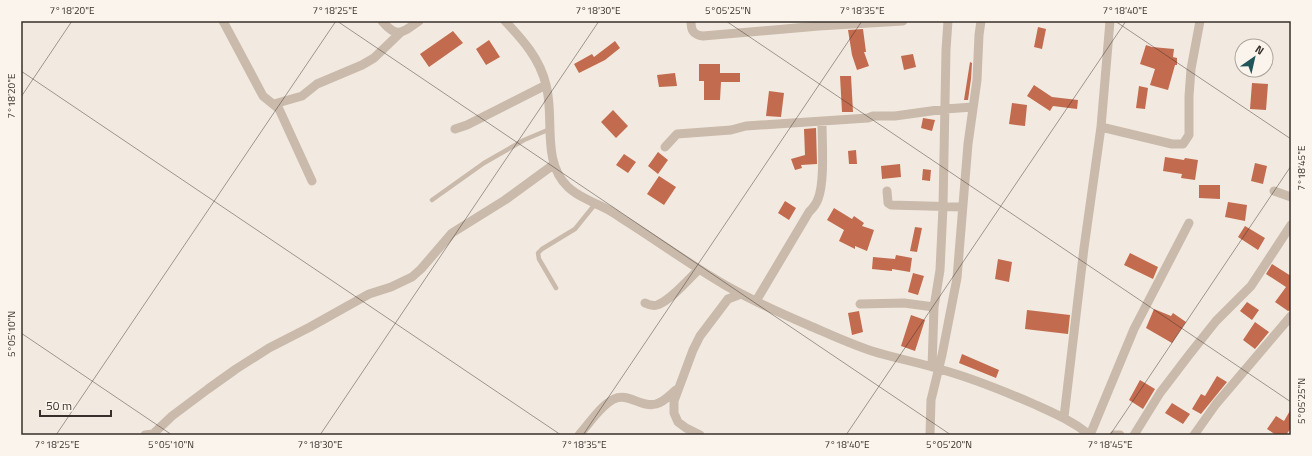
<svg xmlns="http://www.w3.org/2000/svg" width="1312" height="456" viewBox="0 0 1312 456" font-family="'Titillium Web',sans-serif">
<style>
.building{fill:#c26b4e}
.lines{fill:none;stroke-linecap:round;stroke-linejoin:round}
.service{stroke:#cabaab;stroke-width:4.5}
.minor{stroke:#cabaab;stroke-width:9}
.ticks{fill:none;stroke:#382f2a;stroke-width:1;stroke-opacity:0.45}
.neatline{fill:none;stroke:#382f2a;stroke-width:1.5}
.ticks-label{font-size:10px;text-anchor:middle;fill:#382f2a}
</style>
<rect width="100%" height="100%" fill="#f2eae0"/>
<path class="building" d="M1038 27 1046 29 1042 49 1034 47Z
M863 29 866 52H864L869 66 857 70 852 55 848 30Z
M453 31 463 43 429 67 420 54Z
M489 40 500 57 486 65 476 49Z
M615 41 620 48 605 60 579 73 574 64 592 54 594 57Z
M1146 45 1152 47 1174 49 1173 57 1177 58V65H1175L1168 90 1150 85 1155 69 1140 64Z
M913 54 916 67 904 70 901 56Z
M970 62 972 63 971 79 968 100H964Z
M699 64H720V73H740V82H721L720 100H704V81H699Z
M675 73 677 86 659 87 657 75Z
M840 76H851L853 112H842Z
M1252 83 1268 84 1266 110 1250 109Z
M1034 85 1052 97 1078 100 1077 109 1053 106 1050 111 1027 96Z
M1139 86 1148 88 1145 109 1136 108Z
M769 91 784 93 781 117 766 116Z
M1012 103 1027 105 1025 126 1009 124Z
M613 110 628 126 616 138 601 122Z
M923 118 935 120 932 131 921 128Z
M816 128 817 164 801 165 802 168 795 170 791 159 805 155 804 129Z
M856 150 857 164H849L848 151Z
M658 152 668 160 658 174 648 166Z
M624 154 636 162 628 173 616 165Z
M1165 157 1184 160 1185 158 1198 160 1195 180 1181 178 1182 174 1163 171Z
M1255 163 1267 166 1263 184 1251 181Z
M900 164 901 177 882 179 881 166Z
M923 169 931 170 930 181 922 180Z
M659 176 676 187 664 205 647 194Z
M1199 185H1220V199L1199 198Z
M785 201 796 208 789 220 778 213Z
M1228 202 1247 205 1245 221 1225 217Z
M834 208 852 219 854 216 864 223 862 226 874 230 867 251 855 246V249L839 241 844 230 827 220Z
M1245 226 1265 238 1258 250 1238 237Z
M915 227 922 228 917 252 910 251Z
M1130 253 1158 267 1153 279 1124 265Z
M896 255 912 258 910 272 892 269V271L872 269 873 257 895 259Z
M998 259 1012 262 1009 282 995 279Z
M1272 264 1291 276V310L1288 311 1275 302 1286 287 1266 274Z
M913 273 924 276 918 295 908 292Z
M1247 302 1259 310 1252 320 1240 311Z
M1154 309 1171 316 1173 313 1186 322 1172 343 1146 328Z
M1027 310 1070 315 1068 334 1025 329Z
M859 311 863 332 852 335 848 313Z
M911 315 925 320 915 351 901 346Z
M1255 322 1269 332 1255 349 1243 340Z
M962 354 999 370 996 378 959 363Z
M1217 376 1227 382 1201 414 1192 409 1201 394 1205 396Z
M1140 380 1155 389 1143 409 1129 400Z
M1172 403 1190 414 1183 424 1165 413Z
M1291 409V428L1286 435H1276L1267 429 1276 416 1284 421Z"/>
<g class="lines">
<path class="service" d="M432 200 484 163 524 140 550 129
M556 288 539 259 538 253 542 249 575 229 596 203"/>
<path class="minor" d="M223 21 263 96 279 109 312 181
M382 21C397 39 402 33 419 21
M505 21C523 40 540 59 546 85 555 117 541 162 568 187 576 195 585 198 594 203 604 207 613 212 621 218 656 240 689 264 725 285 751 300 780 313 808 325 829 334 850 344 872 351 894 358 917 362 939 369 973 378 1004 391 1036 405 1056 414 1072 421 1090 435
M691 21C691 30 693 35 703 36L819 26 903 21
M274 104 302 96 317 84 362 65 374 58 401 32
M1101 127 1172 144H1183L1189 135V96L1191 69 1200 21
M455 129 467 125 546 85
M665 147 677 134 731 130 746 126 868 118 873 116H895L945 109 973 107
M887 191 888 203 891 205 962 207
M1274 191 1291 197
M756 301 809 212C813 208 816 205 818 199 825 182 822 142 822 122
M645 303C649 305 653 306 657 305 670 301 689 279 699 269
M860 304 904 303 934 307
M932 367 934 307 940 270 943 207 946 50 948 21
M1064 417 1084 248 1101 127 1110 21
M145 435 153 434 172 416 208 389 236 369 269 348 310 327 369 294 391 287 412 277 421 269 452 233 505 200 553 165
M579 435C589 424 601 405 614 399 628 392 641 408 656 404 664 402 670 395 676 390
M700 435 686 428 678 422 674 413V401L693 350 700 336 728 299 741 294
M930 435 931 400 942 355 957 278 968 144 977 80 979 35 981 21
M1090 435 1134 329 1189 223
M1114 435H1120
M1134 435 1160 393 1189 355 1216 321 1251 286 1291 225
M1194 435 1216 404 1291 316"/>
</g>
<path class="ticks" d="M337 21 951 435M726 21 1291 402M1115 21 1291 139M21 71 561 435M21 97 72 21M21 333 172 435M56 435 336 21M320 435 599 21M583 435 862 21M846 435 1126 21M1110 435 1291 166"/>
<rect width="1312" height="456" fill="none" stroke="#faf4ec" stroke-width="44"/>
<g transform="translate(1254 58) rotate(34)"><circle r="19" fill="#faf4ec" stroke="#aca59e"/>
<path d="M0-3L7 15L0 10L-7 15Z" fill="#215559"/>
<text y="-6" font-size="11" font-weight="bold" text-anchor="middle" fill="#382f2a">N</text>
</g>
<path d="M40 410v6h71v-6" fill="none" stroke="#382f2a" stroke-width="2"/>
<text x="46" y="410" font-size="12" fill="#382f2a" stroke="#faf4ec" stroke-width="3" paint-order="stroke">50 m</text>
<rect x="22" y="22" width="1268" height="412" class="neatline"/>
<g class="ticks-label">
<text x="72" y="14">7°18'20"E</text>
<text x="335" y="14">7°18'25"E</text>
<text x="598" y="14">7°18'30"E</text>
<text x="728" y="14">5°05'25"N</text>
<text x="862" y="14">7°18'35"E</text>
<text x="1125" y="14">7°18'40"E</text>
<text transform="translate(11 96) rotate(-90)" y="4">7°18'20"E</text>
<text transform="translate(1301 168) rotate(-90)" y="4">7°18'45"E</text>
<text transform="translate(11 334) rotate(-90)" y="4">5°05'10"N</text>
<text transform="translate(1301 401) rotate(-90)" y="4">5°05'25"N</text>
<text x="57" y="448">7°18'25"E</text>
<text x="171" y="448">5°05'10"N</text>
<text x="320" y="448">7°18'30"E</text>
<text x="584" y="448">7°18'35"E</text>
<text x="847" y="448">7°18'40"E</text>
<text x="949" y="448">5°05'20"N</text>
<text x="1110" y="448">7°18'45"E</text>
</g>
</svg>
